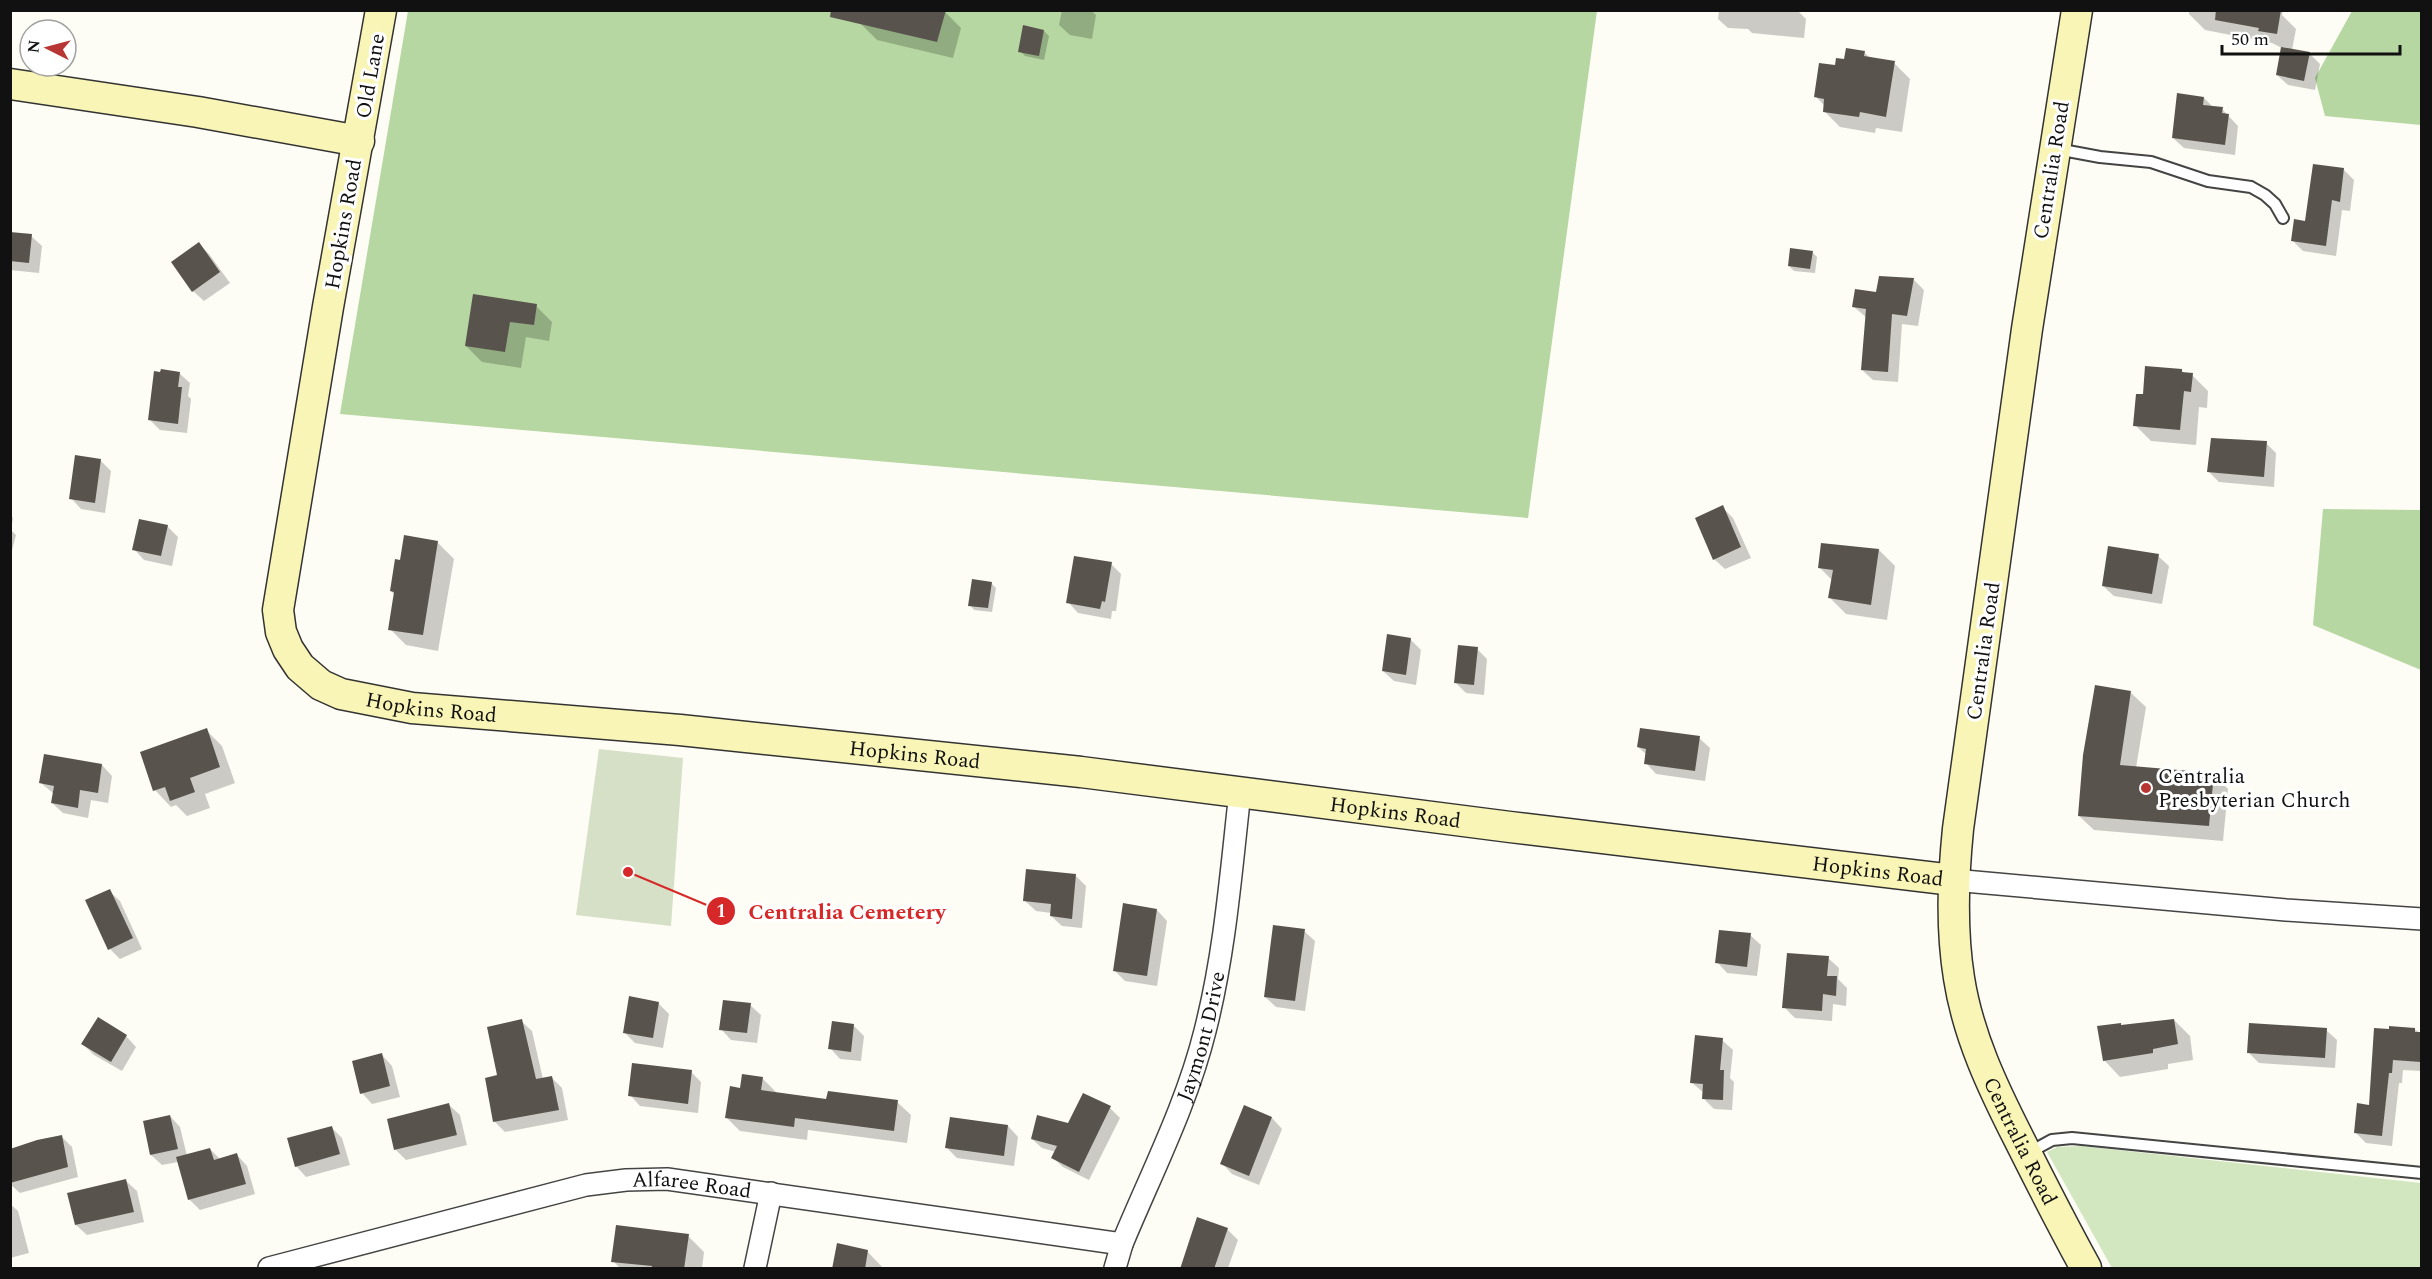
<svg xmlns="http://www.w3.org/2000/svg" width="2432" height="1279" viewBox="0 0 2432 1279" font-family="Spectral,serif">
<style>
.green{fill:#d2e7c0}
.forest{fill:#b6d7a1}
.cemetery{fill:#d6e0c6}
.shadow{fill:#0003}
.building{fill:#59534e}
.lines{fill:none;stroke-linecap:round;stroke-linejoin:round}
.service-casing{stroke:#444;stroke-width:14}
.minor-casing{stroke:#444;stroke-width:24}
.secondary-casing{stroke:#333;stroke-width:33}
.service{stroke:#fff;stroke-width:10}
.minor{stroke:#fff;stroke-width:21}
.secondary{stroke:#f9f5b6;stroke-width:30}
.poi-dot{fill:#b73533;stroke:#fff;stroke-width:2}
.labels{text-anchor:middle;stroke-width:6;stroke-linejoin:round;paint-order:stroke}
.street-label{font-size:21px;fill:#111;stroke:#fff}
.poi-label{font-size:21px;fill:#111;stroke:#fff;text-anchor:start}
.leader{fill:none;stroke:#d62828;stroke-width:2}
.callout-dot{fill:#d62828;stroke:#fff;stroke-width:2}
.mark-label{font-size:18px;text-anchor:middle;font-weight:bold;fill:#fff}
.callout-label{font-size:22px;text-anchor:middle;font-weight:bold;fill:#d62828;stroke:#fff;stroke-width:6;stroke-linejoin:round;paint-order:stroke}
</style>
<rect width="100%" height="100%" fill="#fefdf5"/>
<path class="green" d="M2081 1146 2421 1183V1268H2112L2047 1152 2057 1147Z"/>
<path class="forest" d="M408 11H1597L1528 518 340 414Z
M2352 11H2421V125L2325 116 2315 78Z
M2323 509 2421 510V670L2313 625Z"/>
<path class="cemetery" d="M599 749 683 758 671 926 576 915Z"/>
<path class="shadow" d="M1062 10H1091L1096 15 1092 39 1070 35 1059 25Z
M1719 10H1797L1806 19 1804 38 1752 33 1748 29 1728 28 1718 19Z
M2189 10H2283L2282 15 2296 29 2292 50 2309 53 2320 64 2315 90 2288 85 2277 75 2282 48 2272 43 2205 30 2189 14Z
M945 12 961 28 953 58 877 40 861 24Z
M1044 31 1049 36 1044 60 1025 56 1020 51Z
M1864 52 1871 59 1894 63 1910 79 1902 132 1876 128 1875 133 1840 127 1824 111 1825 106 1816 97 1836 67Z
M2204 98 2213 107 2222 109 2238 126 2235 155 2184 148 2173 138Z
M2344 170 2354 180 2350 211 2342 210 2336 256 2303 251 2293 241Z
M10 234 31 236 42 246 39 273 10 270Z
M199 244 209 254 230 283 204 301 193 291Z
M1812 252 1817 257 1815 273 1794 271 1789 266Z
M1914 280 1924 290 1918 326 1902 324 1898 382 1873 380 1862 370 1867 318 1854 307 1878 294Z
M536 306 552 322 549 341 526 337 521 368 482 362 466 346Z
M2182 371 2185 374 2192 375 2208 391 2207 408 2199 407 2196 445 2151 441 2135 425Z
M179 373 190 383 188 396 191 399 187 433 160 430 150 420Z
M2266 443 2276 453 2274 487 2219 482 2208 471Z
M100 460 111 471 105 513 81 509 71 498Z
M1722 507 1733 518 1751 558 1725 569 1714 559Z
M10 516 13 518 11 530 16 535 10 558Z
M167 526 178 537 172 566 144 560 134 549Z
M437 542 454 559 438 651 406 645 390 629 395 595 391 591 401 562Z
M1879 550 1895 566 1887 620 1846 614 1830 598 1832 580 1819 567Z
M2158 556 2169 566 2162 604 2114 596 2103 586Z
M1111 564 1121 574 1116 611H1112L1111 619 1078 613 1068 602Z
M991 583 996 588 992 612 974 610 970 605Z
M1410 639 1421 650 1416 685 1394 681 1383 671Z
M1477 649 1487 659 1484 695 1466 693 1455 682Z
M2131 693 2146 707 2136 768 2213 774 2228 789 2223 841 2094 830 2079 816Z
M206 730 222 746 235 783 205 794 210 808 187 816 176 805 171 807 155 790 142 752Z
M1699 738 1710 748 1705 781 1656 774 1646 763 1647 755 1638 747Z
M102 765 112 776 108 803 91 800 88 818 63 813 52 803 54 794 41 783Z
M1076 876 1086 886 1082 928 1062 926 1051 916V913L1036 911 1025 901Z
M109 891 120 901 142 949 120 959 110 949Z
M1157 910 1167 921 1157 986 1125 981 1114 970Z
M1304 931 1315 941 1305 1011 1276 1007 1265 997Z
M1750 935 1761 945 1757 976 1727 973 1717 962Z
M1828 958 1839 968 1838 979 1847 988 1846 1006 1833 1004 1832 1021 1795 1018 1784 1007Z
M658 1003 669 1014 663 1048 635 1043 624 1032Z
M750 1005 761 1015 757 1043 731 1040 721 1029Z
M2174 1020 2190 1036 2193 1060 2168 1064V1069L2120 1077 2104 1060 2122 1027Z
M521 1021 532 1031 543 1079 552 1078 562 1088 568 1120 505 1132 495 1122 486 1079 499 1076Z
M854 1026 864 1036 861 1061 840 1059 830 1048Z
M2414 1029 2422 1034V1071L2403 1070 2402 1083H2399L2392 1146 2366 1143 2356 1133 2370 1106 2375 1030Z
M2326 1030 2337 1040 2335 1068 2259 1063 2248 1052Z
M126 1036 136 1047 122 1071 94 1055 83 1044Z
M1722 1040 1733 1050 1730 1078 1734 1082 1732 1110 1714 1109 1704 1099V1093L1691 1082Z
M382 1055 392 1066 400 1097 372 1104 362 1093Z
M691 1072 701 1082 698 1113 640 1106 630 1095Z
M762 1078 776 1092V1094L828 1101 897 1102 911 1115 907 1143 808 1130 807 1140 740 1131 727 1118 741 1089Z
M449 1105 460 1115 467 1145 406 1160 396 1150 388 1120Z
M1245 1107 1272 1118 1282 1129 1259 1185 1232 1174 1222 1163Z
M1110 1108 1120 1118 1089 1180 1063 1167 1053 1158 1056 1152 1042 1148 1032 1139Z
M170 1116 180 1127 187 1156 210 1149 221 1160 237 1155 247 1166 255 1194 200 1210 189 1199 178 1162 162 1165 151 1155Z
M1008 1126 1018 1137 1014 1166 957 1158 947 1148Z
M332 1128 342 1138 350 1165 306 1177 296 1166Z
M62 1137 72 1147 78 1177 20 1193 10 1184V1150Z
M126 1181 137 1191 144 1222 87 1235 76 1225Z
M10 1204 18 1211 29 1253 10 1258Z
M1227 1229 1238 1240 1228 1268H1181Z
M688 1236 704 1252 702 1268H620L613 1261Z
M867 1251 883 1268H833Z"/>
<path class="building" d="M831 10H946L937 42 830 17Z
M2216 10H2281L2277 34 2258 31 2259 28 2215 20Z
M1023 25 1044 30 1039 56 1018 52Z
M2281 47 2310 52 2304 81 2276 75Z
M1846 48 1865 51 1864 56 1895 61 1886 117 1860 112 1859 117 1823 112 1824 99 1814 97 1819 63 1835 65 1836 58 1844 59Z
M2177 93 2204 97 2203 105 2223 107 2222 113 2229 114 2225 145 2172 138Z
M2313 164 2344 168 2340 202 2332 200 2326 246 2291 241 2294 219 2305 221Z
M10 232 32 234 29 263 10 261Z
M199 242 220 272 192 292 171 262Z
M1790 248 1813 251 1810 269 1788 266Z
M1879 276 1914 278 1907 316 1892 314 1888 372 1861 370 1866 309 1852 307 1855 289 1876 292Z
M473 294 537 304 534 325 510 322 505 352 465 346Z
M2145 366 2182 369V372L2193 373 2191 392 2184 391 2180 430 2133 426 2136 394H2143Z
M161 369 180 372 178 387H182L178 424 148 420 154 371 160 372Z
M2211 438 2267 441 2264 477 2207 472Z
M75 455 101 459 95 503 69 499Z
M1723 505 1741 547 1713 560 1695 518Z
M139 519 168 525 161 556 132 550Z
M404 535 438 541 423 635 388 630 394 592 390 591 395 559 400 560Z
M1821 543 1879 549 1871 605 1828 598 1833 570 1818 568Z
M2108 546 2159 554 2152 594 2102 586Z
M1074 556 1112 562 1105 602 1102 601 1100 609 1066 603Z
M972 579 992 582 988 608 968 606Z
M1387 634 1411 638 1406 675 1382 671Z
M1458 645 1478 647 1474 685 1454 683Z
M2095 685 2131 691 2120 765 2214 773 2209 826 2078 816 2083 755Z
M207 728 220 767 190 778 195 792 170 801 165 787 153 791 140 752Z
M1640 728 1700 736 1695 771 1644 764 1646 749 1637 747Z
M44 754 102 764 98 793 80 790 78 808 51 803 54 786 39 783Z
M1026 869 1076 874 1072 919 1050 916 1051 904 1023 901Z
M110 889 133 938 108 950 85 900Z
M1123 903 1157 909 1147 976 1113 971Z
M1273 925 1305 929 1295 1001 1264 997Z
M1719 930 1751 933 1747 967 1715 963Z
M1787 953 1829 956 1827 976H1837L1836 996 1823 994 1822 1011 1782 1008Z
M629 996 659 1002 653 1038 623 1033Z
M723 1000 751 1003 747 1033 719 1030Z
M98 1017 127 1035 111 1062 81 1044Z
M522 1019 536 1079 552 1076 559 1110 493 1122 485 1078 497 1075 487 1027Z
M2174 1019 2178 1044 2153 1049V1053L2103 1061 2097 1026 2121 1023V1025Z
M832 1021 854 1024 851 1052 828 1049Z
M2249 1023 2327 1028 2325 1058 2247 1053Z
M2389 1026 2415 1028V1032H2421V1062L2393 1060 2392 1073H2389L2382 1136 2354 1133 2357 1103 2369 1105 2374 1028 2389 1029Z
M1695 1035 1723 1038 1720 1070H1724L1723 1100 1702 1099 1703 1084 1690 1083Z
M382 1053 390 1086 360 1094 352 1061Z
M632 1063 692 1070 688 1104 628 1096Z
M742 1074 763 1077 761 1090 826 1099 828 1091 898 1100 894 1131 795 1118 794 1127 725 1118 730 1086 740 1088Z
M1083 1093 1111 1106 1079 1172 1051 1158 1057 1146 1031 1139 1037 1115 1068 1123Z
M449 1103 457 1135 394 1150 387 1119Z
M1244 1105 1272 1117 1249 1176 1220 1164Z
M170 1115 178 1149 150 1155 143 1121Z
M950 1117 1008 1125 1004 1156 945 1148Z
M332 1126 340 1154 295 1167 287 1138Z
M62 1135 68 1167 10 1183V1149L37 1140Z
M210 1148 214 1160 237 1153 246 1184 188 1200 176 1157Z
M126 1179 134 1212 75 1225 67 1193Z
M1197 1217 1228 1228 1214 1269H1180Z
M616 1225 689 1234 684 1269H652V1266L611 1262Z
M837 1243 868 1250 865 1269H832Z"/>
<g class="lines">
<defs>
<path id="service" d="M2057 149 2100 157 2151 162 2208 181 2251 187 2265 195 2275 204 2283 218
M2028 1153 2052 1140 2072 1138 2422 1173"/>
<g id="minor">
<path d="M1953 880 2286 910 2422 919"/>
<path id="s1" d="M269 1268 586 1185 626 1180 667 1179 1122 1244"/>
<path d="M755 1268 771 1193"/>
<path id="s2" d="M1115 1268 1122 1244C1151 1174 1187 1104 1205 1031 1225 953 1231 872 1240 792"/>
</g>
<g id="secondary">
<path id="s3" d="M381 10 328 307 278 610 281 632 288 649 300 667 321 685 341 694 412 708 680 730 1081 772 1510 827 1953 880"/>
<path id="s4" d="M2077 10 2027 329 1958 829C1953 879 1951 928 1959 978 1968 1036 1993 1088 2019 1139 2041 1183 2063 1226 2086 1268"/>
<path d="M10 84 198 112 359 141"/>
</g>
</defs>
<use href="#service" class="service-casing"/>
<use href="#minor" class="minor-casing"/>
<use href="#secondary" class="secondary-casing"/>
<use href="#service" class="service"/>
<use href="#minor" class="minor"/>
<use href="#secondary" class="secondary"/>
</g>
<circle class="poi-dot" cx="2146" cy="788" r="6"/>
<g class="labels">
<g class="street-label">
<text transform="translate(370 76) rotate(-80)" y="7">Old Lane</text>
<text transform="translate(2051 170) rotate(-81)" y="7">Centralia Road</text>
<text transform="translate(343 224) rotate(-80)" y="7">Hopkins Road</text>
<text transform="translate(1983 651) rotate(-82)" y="7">Centralia Road</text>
<text dy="7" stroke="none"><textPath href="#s3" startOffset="812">Hopkins Road</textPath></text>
<text dy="7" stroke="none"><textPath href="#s3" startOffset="1298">Hopkins Road</textPath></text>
<text dy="7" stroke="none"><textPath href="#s3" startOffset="1782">Hopkins Road</textPath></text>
<text dy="7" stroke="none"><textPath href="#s3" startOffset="2268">Hopkins Road</textPath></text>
<text dy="7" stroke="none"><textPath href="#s2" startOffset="248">Jaymont Drive</textPath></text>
<text dy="7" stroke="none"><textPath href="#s4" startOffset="1152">Centralia Road</textPath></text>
<text dy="7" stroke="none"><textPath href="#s1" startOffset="434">Alfaree Road</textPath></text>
</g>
<g class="poi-label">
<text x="2158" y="783">Centralia<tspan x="2158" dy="24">Presbyterian Church</tspan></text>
</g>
</g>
<path class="leader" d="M628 872L721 911"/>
<g class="callout-dot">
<circle cx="628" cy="872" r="6"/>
<circle cx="721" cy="911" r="15"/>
</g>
<g class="mark-label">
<text x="721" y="917">1</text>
</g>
<g class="callout-label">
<text x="847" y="919">Centralia Cemetery</text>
</g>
<rect width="2432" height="1279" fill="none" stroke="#111111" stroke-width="24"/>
<g transform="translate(48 48) rotate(276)"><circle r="28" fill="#ffffff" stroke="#a0a0a0" stroke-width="1.5"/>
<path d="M0-4.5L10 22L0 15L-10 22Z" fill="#b73533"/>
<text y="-9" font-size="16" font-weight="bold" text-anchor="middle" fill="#111111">N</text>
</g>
<path d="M2222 45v9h178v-9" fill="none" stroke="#111111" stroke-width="3"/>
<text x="2231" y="45" font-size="18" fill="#111111" stroke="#ffffff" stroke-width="4.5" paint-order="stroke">50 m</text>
</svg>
